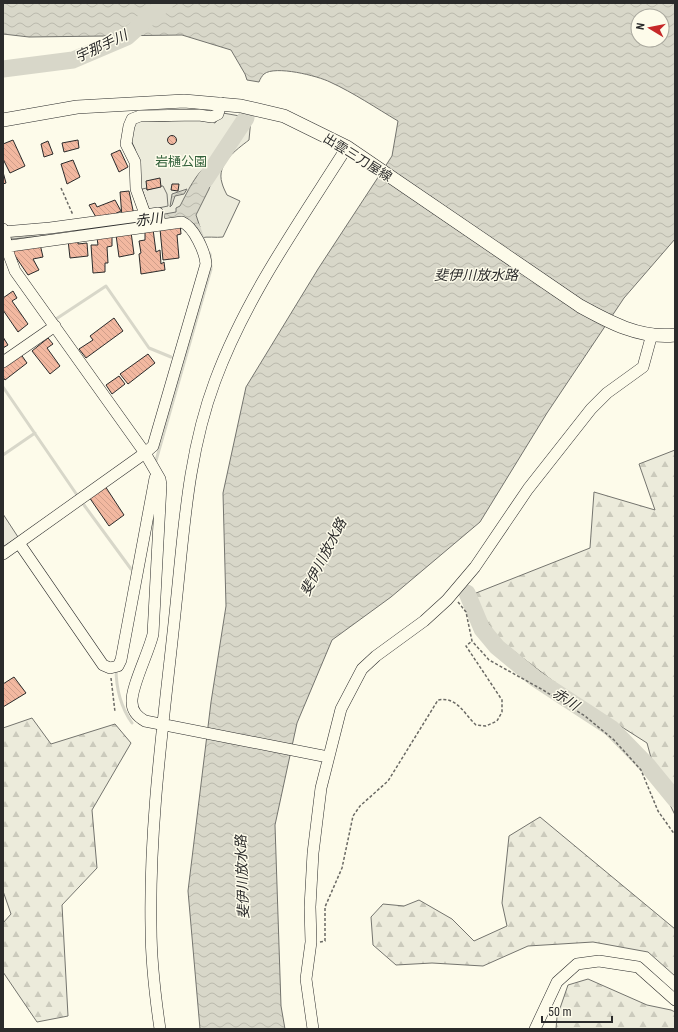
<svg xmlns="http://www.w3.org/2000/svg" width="678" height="1032" viewBox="0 0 678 1032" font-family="'Roboto Condensed','Noto Sans JP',sans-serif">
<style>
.forest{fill:url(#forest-firs);stroke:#74746e}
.green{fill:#ecebdb;stroke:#74746e}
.parking{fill:#eceadb;stroke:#74746e}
.water{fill:url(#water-waves);stroke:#74746e;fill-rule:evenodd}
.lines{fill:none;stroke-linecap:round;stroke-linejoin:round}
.stream{stroke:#d8d7c9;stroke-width:3}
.river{stroke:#d8d7c9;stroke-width:17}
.building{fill:url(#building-back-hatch);stroke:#2b2b2b}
.minor-casing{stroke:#2b2b2b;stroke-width:12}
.major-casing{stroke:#2b2b2b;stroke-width:14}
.path{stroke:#6a6964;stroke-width:1.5;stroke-dasharray:3 2;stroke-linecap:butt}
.minor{stroke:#fdfbea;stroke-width:11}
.major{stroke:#fdfbea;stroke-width:13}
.labels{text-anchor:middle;stroke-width:3;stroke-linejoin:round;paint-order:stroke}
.street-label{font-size:13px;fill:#2b2b2b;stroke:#fdfbea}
.park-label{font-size:13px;fill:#34623c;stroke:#fdfbea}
.water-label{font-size:14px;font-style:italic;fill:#2b2b2b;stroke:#fdfbea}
</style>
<defs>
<pattern id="forest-firs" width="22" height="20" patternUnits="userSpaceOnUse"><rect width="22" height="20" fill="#ecebdb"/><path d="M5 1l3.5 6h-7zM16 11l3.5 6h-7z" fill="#cbcabc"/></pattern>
<pattern id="water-waves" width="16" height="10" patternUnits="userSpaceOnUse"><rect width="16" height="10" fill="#d8d7c9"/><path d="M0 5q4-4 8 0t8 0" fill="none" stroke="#bab9ad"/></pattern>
<pattern id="building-back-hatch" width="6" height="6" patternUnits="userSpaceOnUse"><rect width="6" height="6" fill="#f2b8a0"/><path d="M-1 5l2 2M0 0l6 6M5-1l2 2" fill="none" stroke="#d09e8a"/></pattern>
</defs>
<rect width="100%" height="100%" fill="#fdfbea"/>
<path class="forest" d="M675 450V815L656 776 647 743 570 694 498 639 471 595 590 548 594 492 655 510 639 464Z
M32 718 51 744 115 724 131 743 92 810 97 868 62 905 68 1016 37 1022 3 972V923L11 914 3 891V728Z
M540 817 675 929V976L648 952 593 942 528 946 483 966 432 963 396 965 373 945 371 917 383 904 404 906 419 900 452 919 474 941 507 926 502 903 509 836Z
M588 979 647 1005 671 1010 675 1012V1029H556L557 1017 568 985Z"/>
<path class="green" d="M223 113 251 118 249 140C236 150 216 164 222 183 223 187 225 191 227 195L240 201 223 237C216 238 207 236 201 238L196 228 155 222 139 188 138 166 135 149 130 138 136 119C145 120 155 122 165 121 183 120 198 117 215 123Z"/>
<path class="parking" d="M161 186H163L167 194 168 206 149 210 142 189 147 188V190Z
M3 514 18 537 3 547Z"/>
<path class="water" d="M3 3H675V239L624 298 547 413 480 522 391 597 332 640 297 723 275 825 281 1006 285 1029H200L188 891 211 702 226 606 223 493 246 387 318 269 392 156 398 121C376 108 354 93 330 82 318 76 275 65 264 74 262 76 260 79 259 82L247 80 245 74 231 50 182 35 29 37 3 34ZM638 16H662V40H638Z
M217 160 219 161 209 189 196 215 200 227 197 228 190 221 3 240V235L148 217 176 212V208L180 206C188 191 199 165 217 160Z
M187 189 184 194 175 196 172 205 170 207 172 194Z"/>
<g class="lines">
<path class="stream" d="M198 225 205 244
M56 319 106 286 149 348 171 357
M3 387 77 495
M3 455 35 433
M155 464 211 269 210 254
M84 505 131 569
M116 668C116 689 120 706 132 723"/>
<path class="river" d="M3 69 73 60 127 37 165 3
M205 180 246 118
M467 593 482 629 497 647 536 679 611 728 648 766 675 799"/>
</g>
<path class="building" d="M167.5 140a4.5 4.5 0 1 1 9 0a4.5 4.5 0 1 1-9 0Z
M13 140 25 166 10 173 3 159V144Z
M78 140 79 148 64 152 62 143Z
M48 141 53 154 44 157 41 144Z
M120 150 128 167 119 172 111 154Z
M73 160 80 177 67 184 61 164Z
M3 172 6 183 3 184Z
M160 178 161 187 147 190 146 181Z
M172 184H179L178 191 171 190Z
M129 191 134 215 122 217 120 192Z
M115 200 121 211 110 216 109 214 97 219 89 205 95 203 97 207Z
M180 224 181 234 177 235 179 258 163 260 160 229Z
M153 229 156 252 160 250 161 264 164 262 165 270 141 274 139 254 141 253 139 241 145 240V230Z
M131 232 134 254 119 257 116 235Z
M112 237V246L107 247 108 263H105V272L93 273 91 245H98L97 238Z
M78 239V244L87 243 88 256 70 258 68 240Z
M40 244 43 257 33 259 39 270 28 275 11 250Z
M13 291 17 298 12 301 28 324 18 332 3 310V298Z
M114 318 123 331 86 358 79 349 93 340 90 336Z
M3 337 8 345 3 348Z
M48 338 53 344 47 348 60 366 50 374 32 351Z
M20 353 27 363 5 380 3 377V366Z
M148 354 155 363 128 384 120 374Z
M119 376 125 384 112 394 106 385Z
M105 486 124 515 109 526 89 497Z
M14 677 26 693 3 707V684Z"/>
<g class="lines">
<defs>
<path id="minor" d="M160 224 158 213 146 215 145 214 136 189 135 162 126 144 129 126 132 119 140 116 199 115 212 117 218 114 221 103
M3 229 9 255 15 271 145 453 160 479 161 485 153 634C149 652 131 687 132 702 132 712 138 717 145 721L328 757
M3 232 50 228 146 215
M3 247 182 222C194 227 205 252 206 264L153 446 145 453 3 554
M3 362 55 326
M19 543 103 665 110 668 118 666 121 660 155 478
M160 1029C155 995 151 961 151 927 149 819 165 712 176 604 184 529 188 453 215 381 246 297 299 223 347 147
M313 1029 306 979 311 942 310 907 313 853 321 788 341 709 362 669 376 656 424 621 447 600 475 567 528 489 591 409 607 393 643 367 652 334
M535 1029 557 982 577 964 599 961 638 967 675 1000"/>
<path id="major" d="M3 120 77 107 184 101 241 106 284 116 347 147 580 306C609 322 640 339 675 335"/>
</defs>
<use href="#minor" class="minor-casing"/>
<use href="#major" class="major-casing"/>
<path class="path" d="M61 188 73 215
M458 602 466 612 472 641 489 660 543 690 585 716 614 740 641 770 658 811 675 835
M111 678 115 712
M320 942 325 941V907L342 868 353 816 360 806 388 781 438 700C457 696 464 714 476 725L486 726 497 721 502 712V700L466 646 472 641"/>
<use href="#minor" class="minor"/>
<use href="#major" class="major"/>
</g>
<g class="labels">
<g class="street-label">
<text transform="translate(358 157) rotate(32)" y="5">出雲三刀屋線</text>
</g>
<g class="park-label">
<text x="181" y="166">岩樋公園</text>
</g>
<g class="water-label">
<text transform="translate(101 46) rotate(-25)" y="5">宇那手川</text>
<text transform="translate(149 219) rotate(-7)" y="5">赤川</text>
<text x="476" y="280">斐伊川放水路</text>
<text transform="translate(323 557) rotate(-63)" y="5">斐伊川放水路</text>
<text transform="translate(566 699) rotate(33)" y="5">赤川</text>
<text transform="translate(242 877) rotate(-92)" y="5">斐伊川放水路</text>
</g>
</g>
<rect width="678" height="1032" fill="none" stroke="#2b2b2b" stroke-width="8"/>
<g transform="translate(650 28) rotate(280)"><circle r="19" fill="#fdfbea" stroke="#a9a89e"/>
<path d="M0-3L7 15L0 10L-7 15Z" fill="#c62828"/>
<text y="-6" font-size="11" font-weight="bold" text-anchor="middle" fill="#2b2b2b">N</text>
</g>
<path d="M542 1016v6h70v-6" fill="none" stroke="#2b2b2b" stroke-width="2"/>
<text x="548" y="1016" font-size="12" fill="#2b2b2b" stroke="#fdfbea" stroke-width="3" paint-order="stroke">50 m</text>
</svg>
